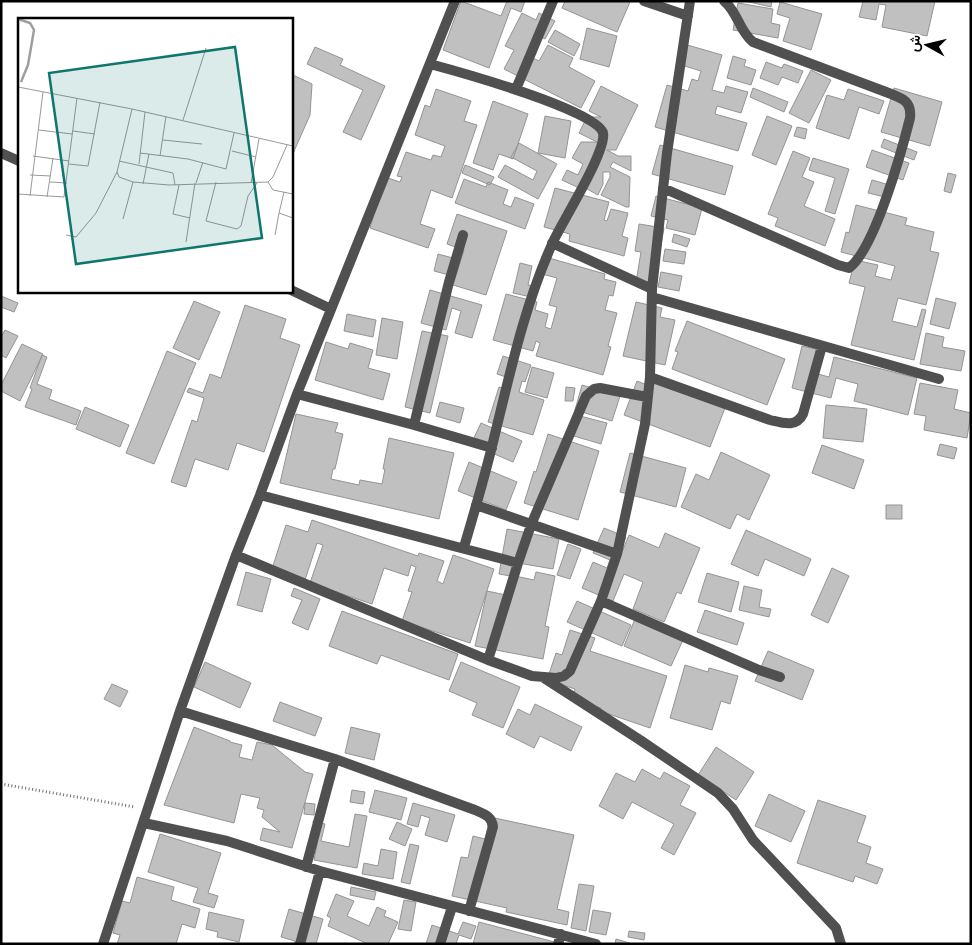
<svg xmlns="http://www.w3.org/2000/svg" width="972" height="945" viewBox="0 0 972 945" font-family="'Sofia Sans Condensed',Vazirmatn,sans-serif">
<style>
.building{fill:#c0c0c0;stroke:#949494}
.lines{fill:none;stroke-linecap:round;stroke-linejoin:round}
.path{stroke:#727272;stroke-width:3;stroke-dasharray:1 2.5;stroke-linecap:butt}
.street{stroke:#505050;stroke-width:10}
.inset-river{fill:none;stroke:#9e9e9e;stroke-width:2.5}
.inset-road{fill:none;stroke:#999;stroke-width:1}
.view{fill:#0f766e;fill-opacity:0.15;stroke:#0f766e;stroke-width:2.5}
.inset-edge{fill:none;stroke:#000;stroke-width:2.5}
</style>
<rect width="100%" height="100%" fill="#fff"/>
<path class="building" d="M461 1 501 16 507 1H525L521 12 511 8 489 68 443 50Z
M565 1H629L630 2 617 32 562 8Z
M745 1H772L771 7Z
M863 1H935L927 36 882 27 886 5 879 4 876 20 859 17Z
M780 2 822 14 811 50 783 41 790 18 777 14Z
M738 3 773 9 771 23 780 25 778 38 733 30Z
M522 13 536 20 539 13 555 21 545 39 537 35 527 55 539 61 548 45 573 58 569 67 595 81 581 108 504 69 514 50 505 46Z
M587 28 617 36 609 67 580 59Z
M555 30 580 44 574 56 548 42Z
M684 44 722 55 712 90 724 93 726 86 748 92 741 113 717 106 715 114 747 123 738 151 655 127 667 85 688 91 692 79 698 81 701 71 678 64Z
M315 47 343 59 340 65 385 86 361 140 343 132 363 90 307 64Z
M733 56 746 60 744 66 756 70 751 85 727 78Z
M766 62 782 68 784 64 803 71 798 83 782 77 778 85 760 78Z
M811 70 831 80 809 123 789 113Z
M291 74 312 84 310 115 291 158Z
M601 86 638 105 616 150H607L618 156H631V171L613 162 610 167 630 177 629 207H626L601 195 610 177V172H603V184L598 195 587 189H581L562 180 567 170 578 175 583 164 572 158 581 142H597L579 133 587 117H601L589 111Z
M753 88 788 102 784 112 750 97Z
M894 88 942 102 930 146 881 132Z
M436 89 471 101 464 121 477 125 452 198 431 190 420 224 435 229 428 248 370 228 385 177 400 182 402 177 397 176 406 152 431 160 433 155 441 157 445 146 415 135 425 105 430 107Z
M848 89 884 101 879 114 859 107 849 139 816 128 827 95 844 100Z
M493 101 528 114 513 159 499 154 493 170 473 163Z
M545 116 571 121 565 158 538 153Z
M767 116 792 126 776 165 752 155Z
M797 127 807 129 805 139 794 136Z
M884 139 917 152 914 160 881 147Z
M519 143 557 164 538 199 498 177 505 165 533 180 537 171 511 157Z
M660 145 733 166 725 195 652 174Z
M872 150 909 163 903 180 866 167Z
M793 151 810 158 802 177 814 182 804 206 835 219 825 246 775 226 778 218 768 214Z
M813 158 849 169 835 214 825 211 835 178 809 170Z
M465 165 494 177 490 185 462 173Z
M948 173 956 175 951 193 944 191Z
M464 179 486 187 488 182 508 190 503 204 511 207 515 197 534 204 525 229 455 203Z
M872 180 893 186 889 198 868 193Z
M555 188 609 202 604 220 607 221 611 209 628 213 622 236 628 238 624 256 569 241 570 234 544 227Z
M656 196 702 208 695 235 666 228 668 220 651 216Z
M856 205 907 218 905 225 934 232 930 251 939 253 926 305 898 298 892 321 917 327 922 309 926 310 914 360 851 345 865 287 849 283 855 260 878 265 875 276 891 280 895 266 841 252 846 232 849 233Z
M457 214 507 231 486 295 453 285 464 250 447 244Z
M639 224 664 228 654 285 636 282 641 252 635 251Z
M674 234 690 239 687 247 672 242Z
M665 249 686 252 684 264 663 261Z
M438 254 453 258 449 275 434 271Z
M542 256 605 274 604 279 616 282 613 296 609 295 605 310 617 313 608 346 611 347 603 375 536 356 540 343 536 341 533 351 493 340 506 294 537 302 535 310 548 314 545 327 551 329 557 307 549 305 557 278 538 273Z
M520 263 532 266 528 285 533 286 531 297 513 293Z
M661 272 682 276 679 291 658 287Z
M430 290 482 305 472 338 455 333 461 311 452 308 446 330 421 323Z
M1 296 18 303 14 312 1 307Z
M936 298 956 303 949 329 930 324Z
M194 301 220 312 199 360 173 348Z
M636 302 662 308 660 317 675 320 665 365 623 356Z
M245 305 286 319 280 338 300 345 264 452 237 443 228 470 195 459 186 487 171 482 192 420 197 422 204 398 187 392 189 388 203 393 210 374 221 378Z
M347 314 376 320 373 337 344 331Z
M382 318 403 322 397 359 376 355Z
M687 321 785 359 767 405 672 369 678 352 675 351Z
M5 330 18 336 6 358 1 355V337Z
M422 331 448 336 430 413 405 407Z
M926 333 944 337 942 347 965 351 961 371 920 364Z
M326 342 348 349 350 343 373 350 368 368 390 374 383 400 315 380Z
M22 344 43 354 20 401 1 391V385Z
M802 346 824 351 818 374 829 377 834 357 917 378 908 415 854 401 858 384 836 378 831 398 792 388Z
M167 351 196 363 154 464 126 453Z
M42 355 47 357 37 384 52 390 49 399 81 411 76 425 25 407 32 389 30 388Z
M503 356 531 365 525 382 522 381 519 392 544 400 533 435 488 422 499 387 503 388 506 377 497 374Z
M532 367 554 373 547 398 525 392Z
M637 381 652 387 654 382 725 408 710 447 624 415Z
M920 383 958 390 954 409 971 413 967 438 924 430 926 416 914 414Z
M582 385 620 396 612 421 575 410Z
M566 387 575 388 573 401H565Z
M440 402 464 408 460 423 436 416Z
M826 405 867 409 863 442 823 438Z
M85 407 129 425 120 447 76 429Z
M296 414 338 423 335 432 343 434 335 469H333L331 479 359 485 360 480 382 484 385 469H383L389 438 454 453 439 519 280 483Z
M580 416 607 423 601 444 574 436Z
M481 423 522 441 513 462 471 444Z
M548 434 599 451 578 520 524 503 534 471 536 472Z
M940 444 957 448 954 459 937 455Z
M822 445 864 460 854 489 812 473Z
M721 452 770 475 749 520 737 514 730 529 681 507 696 474 709 480Z
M630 453 686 468 676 507 620 492Z
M469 462 517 482 506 510 458 491Z
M886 505H902V519H886Z
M312 520 418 556 419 553 444 561 437 581 443 584 453 555 494 569 470 643 402 621 412 592 408 591 416 567 411 565 408 576 384 568 372 604 310 583 323 545 317 543 305 580 272 569 286 525 308 532Z
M604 528 626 537 618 557H620L629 535 659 548 665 533 700 548 681 594 677 592 664 622 633 609 643 582 624 574 613 601 582 588 593 562 607 568 610 560 593 553Z
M507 529 559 539 553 569 518 563 515 576 534 580 536 572 555 576 545 626 549 627 543 659 475 646 487 591 506 595 510 576 499 574Z
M746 530 811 559 804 576 765 559 758 576 731 564Z
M568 544 581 549 570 579 557 575Z
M832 568 849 576 828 623 811 615Z
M246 572 271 579 262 612 237 605Z
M707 573 739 582 731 612 698 602Z
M744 586 762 590 759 607 771 609 769 617 739 610Z
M294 588 320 599 308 630 292 623 302 600 291 596Z
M577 601 631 625 622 646 567 622Z
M705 610 744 623 737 645 697 632Z
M342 611 458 654 449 680 381 655 377 664 329 646Z
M635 619 683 640 671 666 624 646Z
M570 630 595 638 590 651 667 676 650 728 600 711 601 708 571 699 575 689 547 680 556 653 562 655Z
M768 651 814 670 802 700 755 681Z
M205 662 251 683 240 708 194 687Z
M461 662 520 687 503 728 472 715 477 703 449 691Z
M685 665 708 672 709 668 738 676 730 704 721 701 712 730 670 718Z
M112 684 128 691 120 707 104 699Z
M280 702 322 718 315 736 273 721Z
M535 704 582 727 571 751 540 736 534 748 506 734 518 709 530 715Z
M194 727 230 741V742L242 745 239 757 252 760 257 742 272 745 305 772 313 774 292 848 260 840 263 828 280 832 262 817 264 810 257 808 260 798 241 794 234 823 164 805Z
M351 727 380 734 374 760 345 753Z
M716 747 754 772 736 800 698 775Z
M642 769 660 779 664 772 690 786 680 805 696 813 674 855 661 848 674 824 632 802 623 819 599 806 616 773 635 782Z
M352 790 365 792 363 804 350 802Z
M375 790 407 798 401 820 369 812Z
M769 794 805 811 791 842 755 826Z
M818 800 866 816 857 842 871 847 866 863 883 869 877 884 855 876 853 882 797 863Z
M305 803 315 804 314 815 304 814Z
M413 803 455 815 447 842 425 835 430 818 421 815 418 827 407 824Z
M355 814 367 816 357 868 314 860 317 845 313 821 325 824 321 841 349 847Z
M490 817 574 835 557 909 569 912 567 925 506 912 507 908 452 896 461 857 468 858 473 836 485 839Z
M397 822 412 829 405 846 389 839Z
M160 834 221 853 208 893 218 896 214 908 193 902 198 888 148 872Z
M410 844 419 846 410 884 401 882Z
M381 849 397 852 393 879 362 874 364 863 378 866Z
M137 877 174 887 171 900 200 909 195 928 182 924 176 944H117L120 935 113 933 122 901 130 903Z
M579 884 594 886 586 931 571 928Z
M351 887 376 892 374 900 350 895Z
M336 894 354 901 347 916 369 926 377 907 386 911 384 916 398 922 388 944H368L328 926 331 918 327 916Z
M404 900 416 902 411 931 398 929Z
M289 909 323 919 316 944H294L295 941 281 937Z
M593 910 611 913 606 935 589 932Z
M209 912 244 920 239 942 217 937 218 932 206 929Z
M463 922 476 926 471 939 459 935 456 944H426L432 925 458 934Z
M479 922 562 944H473Z
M629 931 645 933 644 940 628 937Z
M616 939 633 944H615Z"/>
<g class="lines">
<path class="path" d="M1 784 135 807"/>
<path class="street" d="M644 1 688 16
M430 64C456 71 597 110 603 133 607 151 562 222 553 242 525 304 511 369 495 434 486 472 475 510 464 547
M516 89 553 1
M1 153 19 161
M663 188 838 265 849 268C875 249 902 150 910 118 912 100 901 98 886 92L753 42C739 31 738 12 724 1
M552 243 652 289
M291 290 331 309
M652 297 939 379
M650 377 770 420C783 423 796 428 803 414L822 346
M297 394 414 425 492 448
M414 425 449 282 463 235
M260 495 518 563
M476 505 617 554
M236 555 488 660 532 676 556 678 564 676 570 671 601 601 617 554 645 424 650 377 652 289 667 153 690 1
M601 601 759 670 780 677
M488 660 518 563 531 525 586 396 594 389 600 388 647 397
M544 678 640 740 718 793 733 809 753 840 836 928 841 944
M180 711 335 759 475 810C484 814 492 816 493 827L469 911
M144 823 227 841 320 871 596 944
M306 867 335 759
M103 944 180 711 236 555 260 495 297 394 455 1
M300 944 320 871
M440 944 452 907
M558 944 561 934"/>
</g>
<g transform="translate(18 18)">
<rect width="275" height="275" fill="#fff"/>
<path class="inset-river" d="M0 1 12 5 16 12 10 47 3 64"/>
<path class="inset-road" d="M0 69 114 91 275 128M114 91 99 154 101 159 115 164 151 167 250 164 255 159 269 127M165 102 188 30M21 112 54 116M55 113 77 116M145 122 184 126M214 133 238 139M122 135 170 141 208 151 216 115M15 138 51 143M142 138 148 98M101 143 155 155 157 167M51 146 70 148 82 84M121 146 127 94M12 157 33 158M32 164 49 165M198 164 188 203 219 211 223 208 230 178 239 165M250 164 255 172 275 176M178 165 185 144M233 165 241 121M125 166 131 136M161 167 155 196 172 200M266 174 261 195 275 200M0 176 46 179 59 80M12 178 25 74M29 179 35 140M105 201 115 164M48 217 58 219 78 195 99 154M257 217 261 195M168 224 177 165"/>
<path class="view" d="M217 29 244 220 58 246 31 55Z"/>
<rect width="275" height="275" class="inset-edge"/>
</g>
<rect width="972" height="945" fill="none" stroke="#000000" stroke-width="5"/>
<g transform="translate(927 45) rotate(278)" stroke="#ffffff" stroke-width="4" paint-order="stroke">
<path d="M0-4L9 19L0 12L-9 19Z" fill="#000000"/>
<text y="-8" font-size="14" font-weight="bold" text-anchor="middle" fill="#000000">ش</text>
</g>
</svg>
